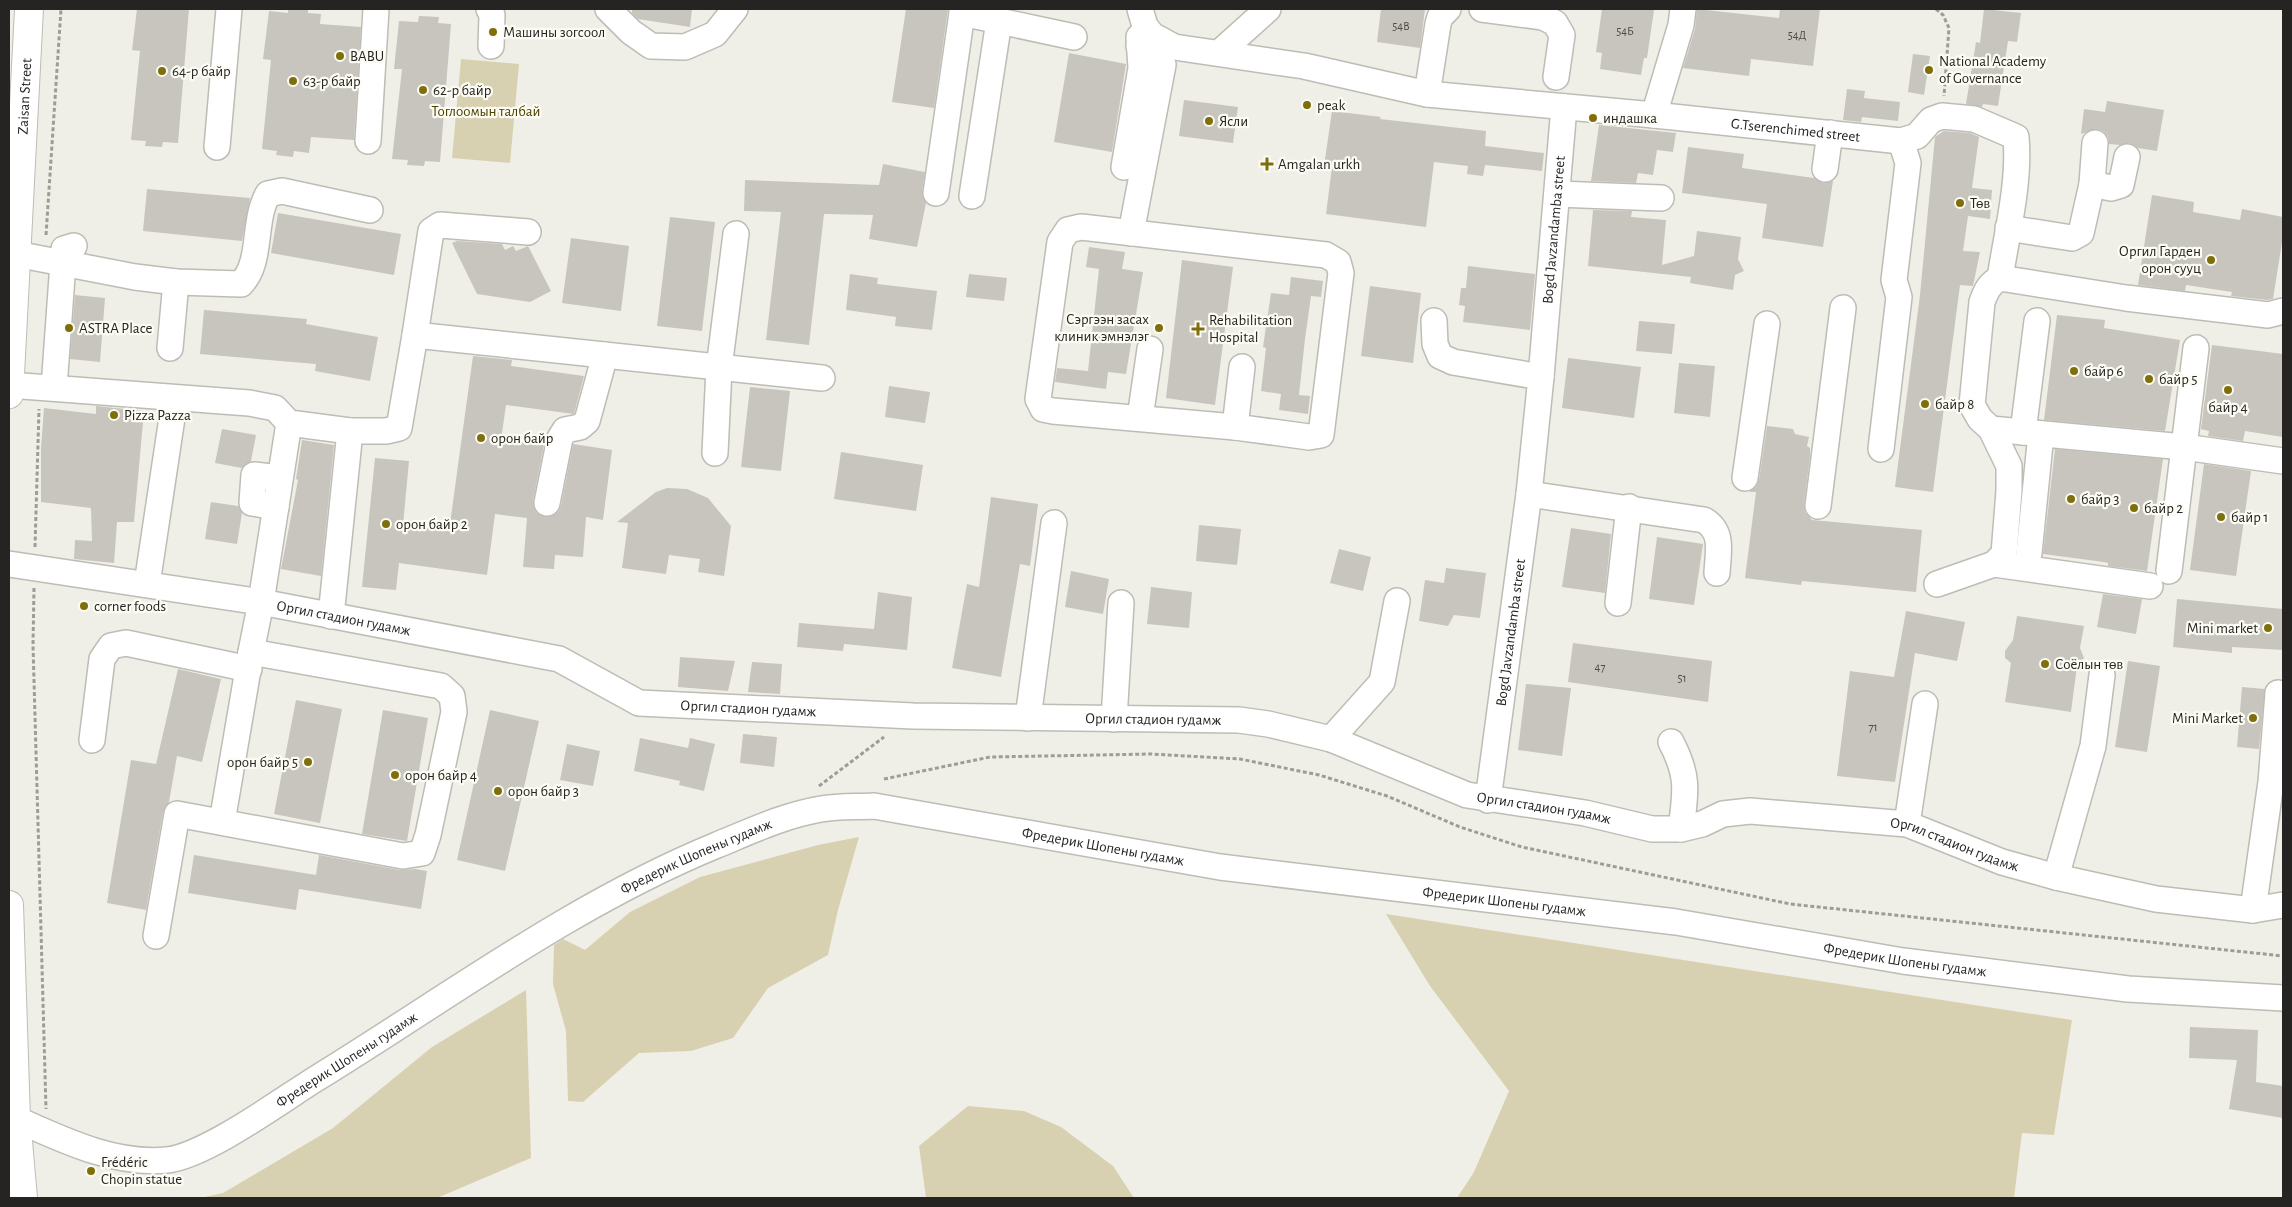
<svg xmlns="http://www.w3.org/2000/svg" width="2292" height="1207" viewBox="0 0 2292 1207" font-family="'Alegreya Sans',sans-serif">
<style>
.green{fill:#d8d1b1}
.building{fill:#c7c5be}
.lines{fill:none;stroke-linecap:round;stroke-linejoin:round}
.minor-casing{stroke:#bdbcb5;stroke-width:28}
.major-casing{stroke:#bdbcb5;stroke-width:30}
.path{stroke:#9d9c97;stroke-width:3;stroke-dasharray:4 2.5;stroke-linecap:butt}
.minor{stroke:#fff;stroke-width:25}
.major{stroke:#fff;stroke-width:28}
.poi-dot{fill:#7f6f0c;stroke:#fdfcf4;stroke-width:2}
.labels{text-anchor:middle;stroke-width:4.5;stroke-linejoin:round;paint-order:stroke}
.number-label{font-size:12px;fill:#4e4c49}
.poi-label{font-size:15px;fill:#252422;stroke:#fdfcf4;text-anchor:start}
.street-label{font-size:15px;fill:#252422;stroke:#fdfcf4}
.park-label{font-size:15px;fill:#4d4100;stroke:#fdfcf4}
</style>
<rect width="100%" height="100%" fill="#f0efe7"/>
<path class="green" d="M461 59 519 64 510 163 452 158Z
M859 837 838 910 828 955 768 988 733 1038 691 1051 639 1053 583 1102 568 1101 566 1031 553 984 554 945 563 939 585 950 630 912 700 877 818 845Z
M1386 914 2072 1020 2054 1135 2022 1133 2014 1198H1457L1474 1172 1509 1091 1430 986Z
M526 990 531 1158 437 1198H200L223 1193 333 1128 432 1047Z
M968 1106 1024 1111 1061 1127 1113 1166 1134 1198H926L919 1146Z"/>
<path class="building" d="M137 9H189L178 143 163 142 162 147 145 146 146 141 131 140 140 51 132 50Z
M288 9H308V13L321 14 320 24 361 27 354 140 311 137 309 153 294 151 293 157 276 155 277 151 262 149 271 60 263 59 269 11 288 13Z
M632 9H692L690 27 638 19 632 13Z
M906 9H948L934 108 892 102Z
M1381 9H1425L1420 48 1377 42Z
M1602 9 1654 10 1647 58H1644L1641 75 1600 69 1602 53 1596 52Z
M1697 9 1779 18 1780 9H1820L1813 66 1751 59 1749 76 1683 68 1695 29Z
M1984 9 2021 13 2017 42 2008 41 1998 106 1983 104 1982 107 1966 104 1976 42 1980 43Z
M419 16 439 17 438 23 451 24 440 162 425 161 424 166 407 165 408 160 392 159 402 69H394L399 21 418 22Z
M1069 53 1126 64 1112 152 1054 142Z
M1913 54 1930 56 1924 95 1908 92Z
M1847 89 1865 91 1864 98 1900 102 1898 121 1862 117 1861 122 1843 120Z
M1184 100 1238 107 1233 143 1179 136Z
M2107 101 2164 110 2157 151 2138 148 2130 143 2120 145 2109 144 2108 136 2103 131 2097 129 2081 134 2084 109 2105 112Z
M1332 111 1381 117 1380 119 1486 131 1485 146 1544 153 1542 171 1485 165 1483 176 1467 174 1468 166 1434 162 1426 227 1326 214 1332 167 1324 166Z
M1599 125 1676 133 1673 152 1657 150 1653 175 1638 173 1636 183 1591 181Z
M1944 131 1970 133 1979 137 1972 188 1992 190 1990 219 1968 216 1963 251 1980 252 1973 286 1960 285 1933 492 1895 487 1920 295 1935 137Z
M1688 147 1744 154 1742 168 1814 178 1823 183 1833 181 1823 247 1762 238 1767 204 1682 193Z
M883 164 925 172 922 191 923 198 926 203 917 247 869 239 873 215 824 214 809 345 766 340 781 212 744 211 745 180 879 185Z
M147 189 250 198 242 241 143 231Z
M2152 195 2194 202 2193 212 2240 220 2242 209 2283 217V236L2273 299 2267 300 2231 296 2232 292 2186 285 2185 291 2138 285Z
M1593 210 1632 211 1631 217 1666 220 1662 265 1694 256 1697 231 1741 237 1738 259 1744 271 1735 275 1733 290 1690 283 1691 277 1588 266Z
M278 213 401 234 394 275 271 253Z
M670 217 715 222 702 331 657 326Z
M571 238 629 246 621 311 562 303Z
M457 241 502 244 505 250 513 246 516 251 528 246 551 291 530 302 477 294 452 243Z
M1089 247 1125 252 1122 269 1143 272 1126 374 1108 372 1106 389 1055 382 1057 368 1088 371 1099 269 1086 267Z
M1182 260 1233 267 1215 405 1166 398Z
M1468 266 1535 274 1530 330 1463 322 1465 306 1459 305 1461 288H1466Z
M850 274 878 278 877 284 937 291 932 330 895 326 896 317 846 310Z
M969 274 1007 278 1004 301 966 297Z
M1291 277 1323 281 1321 297 1311 296 1305 339 1299 395 1310 396 1308 414 1279 410 1281 394 1261 391 1266 348 1263 347 1271 293 1289 295Z
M1370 286 1421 293 1413 363 1361 356Z
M75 295 105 298 100 362 70 359Z
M204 310 307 319 306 324 378 337 370 381 315 371 316 364 200 354Z
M2057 315 2105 320 2104 328 2180 340 2165 431 2044 420Z
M1639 321 1675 324 1672 354 1636 351Z
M2212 345 2283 354V437L2245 431 2243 441 2208 436 2209 431 2201 429Z
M473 356 512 360 511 366 584 376 574 414 506 405 501 440 544 445 533 501 534 508 537 513 545 517 552 516 558 512 561 506 573 444 612 450 603 520 586 517 583 557 555 555 554 569 523 567 527 518 495 514 487 575 399 563 396 590 362 587 375 458 409 461 403 525 449 531Z
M1568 358 1641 367 1634 418 1562 408Z
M1679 363 1715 366 1710 417 1674 413Z
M889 386 930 392 925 423 885 417Z
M750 387 790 391 781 471 741 467Z
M96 406 144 411 134 522H117L114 563 74 559 75 540 92 541 91 508 41 502V448L44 408 96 414Z
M1767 426 1793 429 1795 434 1809 437 1807 446 1810 448V456L1804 505 1805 512 1812 520 1922 530 1916 592 1802 581 1801 585 1745 578 1756 492H1749L1756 487 1759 480Z
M222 429 256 435 251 461 242 468 215 463Z
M302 440 334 445 321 576 281 569 298 480 296 479Z
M2055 449 2163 459 2147 571 2108 566V563L2104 562 2043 554Z
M841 452 923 465 916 511 834 499Z
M2204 464 2251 471 2236 576 2190 570Z
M667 488 687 489 708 498 731 526 724 576 698 572 700 559 669 555 666 574 622 568 628 523 617 522 656 492Z
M991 497 1038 504 1030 566 1020 564 1001 677 952 668 967 584 979 587Z
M211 502 238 506 242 513 237 544 205 539Z
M1199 525 1241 529 1237 565 1196 561Z
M1571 528 1611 534 1605 593 1562 587Z
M1657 537 1703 544 1694 605 1649 599Z
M1339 549 1371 557 1363 591 1330 583Z
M1446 568 1486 573 1480 618 1454 615 1448 626 1419 621 1425 580 1444 583Z
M1071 571 1109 579 1103 614 1065 607Z
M1151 587 1192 592 1189 628 1147 624Z
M878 592 912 597 907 650 844 644 843 651 797 647 799 623 874 629Z
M2103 594 2142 599 2136 634 2097 627Z
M2177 599 2283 609V650L2232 647V653L2173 647Z
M1906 611 1965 622 1957 661 1915 653 1895 782 1837 776 1850 671 1894 677Z
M2017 616 2084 626 2080 648 2084 658 2077 666 2071 712 2005 702 2011 663 2005 658V651L2013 640Z
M1573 643 1712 661 1708 702 1568 682Z
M680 657 735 661 728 691 678 687Z
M2128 661 2160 666 2147 752 2115 747Z
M752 662 782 664 780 694 748 692Z
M178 669 221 679 202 762 177 756 169 802 163 812 146 910 107 903 131 760 156 764Z
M1526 684 1571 688 1562 756 1518 750Z
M2242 687 2265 689 2259 749 2237 747Z
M296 700 342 709 320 823 274 814Z
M383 710 428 718 407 841 362 834Z
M490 710 539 721 505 871 457 860Z
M743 734 777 737 774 767 740 763Z
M640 738 688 748 690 738 715 744 704 791 679 785 680 781 634 771Z
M567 744 600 751 593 786 560 780Z
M194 855 316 875 319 855 400 870 415 869 427 871 421 909 299 889 296 910 188 893Z
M2190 1027 2258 1030 2256 1082 2283 1086V1118L2229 1109 2237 1060 2189 1058Z"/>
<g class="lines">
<defs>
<g id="minor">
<path d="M489 9 492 15 491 46"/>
<path d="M608 9 631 32 651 46 685 47 715 34 735 9"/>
<path d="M963 9 962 13 1074 37"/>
<path id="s1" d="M1140 9 1145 26 1152 35 1174 47 1304 66 1427 94 1654 115 1901 141 1917 136 1931 120 1942 116 1974 119 2016 137C2020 183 2007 232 2000 278"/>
<path d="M1482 9 1543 17 1555 23 1562 35 1556 77"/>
<path d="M1219 53 1268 9"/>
<path d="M1427 94 1438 24 1440 17 1448 9"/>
<path d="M1654 115 1681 25 1683 9"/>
<path d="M368 141 376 9"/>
<path d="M217 147 229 9"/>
<path d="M1124 167 1141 68 1139 37"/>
<path d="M1825 169 1830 133"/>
<path d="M2092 184 2111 188 2121 185 2127 157"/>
<path d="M936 193 962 13"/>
<path d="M1557 194 1661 198"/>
<path d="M972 196 999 21"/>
<path d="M1081 227 1326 255 1338 262 1341 273 1321 435 1309 437 1235 427 1053 411 1043 409 1038 399 1060 242 1068 230Z"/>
<path d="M2008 228 2072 238 2081 233 2092 184 2095 143"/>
<path d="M1131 233 1163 65 1139 46"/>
<path d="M16 254 135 277 176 282 241 284C263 261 252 222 268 194L282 191 370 210"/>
<path d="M2283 311 2268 315 2126 298 2000 278C1989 284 1986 291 1982 302L1972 405 1980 419 1991 429 2184 447 2283 461"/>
<path d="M1434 321 1435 344 1440 356 1453 362 1541 377"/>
<path d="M415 335 431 231 440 225 528 232"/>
<path d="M170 348 176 282"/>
<path d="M9 385 249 403 275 408 289 423 350 431H386L399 428 415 335 822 378"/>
<path d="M54 388 64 249 74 246"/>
<path d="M1140 418 1150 349"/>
<path d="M1235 427 1242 367"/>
<path d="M2023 432 2037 321"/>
<path d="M1881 449 1899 297 1894 280 1908 163 1901 141"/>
<path d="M715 453 719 368 736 234"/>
<path d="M1745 478 1767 324"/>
<path d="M1529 494 1704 520C1724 532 1718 552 1717 573"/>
<path d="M547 503 560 438 565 430 580 427 587 421 605 355"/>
<path d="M1818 506 1843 308"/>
<path d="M276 507 252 503 254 475 280 478"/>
<path d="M2029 553 2041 434"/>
<path id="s2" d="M9 564 261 602 559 659 639 703 913 716 1239 720 1268 724 1331 739 1467 795 1585 813 1652 829H1681L1702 824 1723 814 1750 811 1907 824 2002 862 2056 877 2156 899 2253 910 2283 905"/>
<path d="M1994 564 2150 586"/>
<path d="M2169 571 2196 348"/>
<path d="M147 584 175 398"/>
<path d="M1937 584 1994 564 2004 554 2009 491V466L1991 429"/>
<path d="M1618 603 1629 507"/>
<path d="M331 616 350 431"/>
<path d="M251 652 261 602 289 423"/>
<path d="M1028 718 1054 523"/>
<path d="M1114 719 1121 603"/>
<path d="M1331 739 1382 682 1397 601"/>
<path d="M92 740 102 659 111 646 126 643 249 669"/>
<path d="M1671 742C1689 776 1686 791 1681 829"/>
<path id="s3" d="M1488 800 1529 494 1541 377 1564 107"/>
<path d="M1907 824 1925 704"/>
<path d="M2056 877 2093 746 2102 675"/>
<path d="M2253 910 2271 782 2278 693"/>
<path d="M156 936 177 814 403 856 422 853 428 835 454 712 452 696 441 686 251 652 222 822"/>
<path id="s4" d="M16 1119C63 1140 114 1165 167 1160 205 1156 279 1102 314 1080 446 999 573 904 717 845 751 831 785 815 821 809 838 806 857 807 874 806L1220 867 1676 922 1903 961 2128 989 2283 998"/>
</g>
<g id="major">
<path id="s5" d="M9 394 29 9"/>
<path d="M9 905 16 1119 23 1198"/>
</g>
</defs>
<use href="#minor" class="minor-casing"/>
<use href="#major" class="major-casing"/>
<path class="path" d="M1936 9 1943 15 1949 28 1944 96
M46 235 61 9
M35 547 39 409
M34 588 33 645 46 1109
M884 779 990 757 1151 754 1240 759 1319 775 1387 796 1460 827 1522 847 1790 904 2283 956
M819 786 884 737"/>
<use href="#minor" class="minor"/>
<use href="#major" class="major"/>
</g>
<g class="poi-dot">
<circle cx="493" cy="32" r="5"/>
<circle cx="340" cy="56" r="5"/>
<circle cx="1929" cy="70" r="5"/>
<circle cx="162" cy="71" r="5"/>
<circle cx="293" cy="81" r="5"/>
<circle cx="423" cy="90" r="5"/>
<circle cx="1307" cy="105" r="5"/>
<circle cx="1593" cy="118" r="5"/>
<circle cx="1209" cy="121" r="5"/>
<path d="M1264.5 156.5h5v5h5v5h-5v5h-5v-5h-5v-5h5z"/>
<circle cx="1960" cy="203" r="5"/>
<circle cx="2211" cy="260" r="5"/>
<circle cx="69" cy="328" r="5"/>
<circle cx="1159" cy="328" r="5"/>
<path d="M1195.5 321.5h5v5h5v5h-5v5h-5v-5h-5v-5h5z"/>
<circle cx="2074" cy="371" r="5"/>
<circle cx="2149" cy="379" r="5"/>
<circle cx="2228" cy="390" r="5"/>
<circle cx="1925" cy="404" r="5"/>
<circle cx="114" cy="415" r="5"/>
<circle cx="481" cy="438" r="5"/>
<circle cx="2071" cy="499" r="5"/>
<circle cx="2134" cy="508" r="5"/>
<circle cx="2221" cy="517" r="5"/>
<circle cx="386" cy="524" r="5"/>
<circle cx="84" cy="606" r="5"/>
<circle cx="2268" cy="628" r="5"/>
<circle cx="2045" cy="664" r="5"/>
<circle cx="2253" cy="718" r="5"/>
<circle cx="308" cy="762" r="5"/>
<circle cx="395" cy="775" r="5"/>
<circle cx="498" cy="791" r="5"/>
<circle cx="91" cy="1171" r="5"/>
</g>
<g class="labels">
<g class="number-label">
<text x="1401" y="30">54В</text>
<text x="1625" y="35">54Б</text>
<text x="1797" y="39">54Д</text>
<text x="1600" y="671">47</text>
<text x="1682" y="682">51</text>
<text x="1873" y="731">71</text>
</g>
<g class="poi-label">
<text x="503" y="37">Машины зогсоол</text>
<text x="350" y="61">BABU</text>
<text x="1939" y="66">National Academy<tspan x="1939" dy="17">of Governance</tspan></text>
<text x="172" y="76">64-р байр</text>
<text x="303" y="86">63-р байр</text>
<text x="433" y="95">62-р байр</text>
<text x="1317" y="110">peak</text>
<text x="1603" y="123">индашка</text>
<text x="1219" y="126">Ясли</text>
<text x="1278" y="169">Amgalan urkh</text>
<text x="1970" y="208">Төв</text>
<text x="2201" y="256" text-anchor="end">Оргил Гарден<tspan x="2201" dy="17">орон сууц</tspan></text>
<text x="1149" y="324" text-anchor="end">Сэргээн засах<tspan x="1149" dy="17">клиник эмнэлэг</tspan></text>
<text x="1209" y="325">Rehabilitation<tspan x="1209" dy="17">Hospital</tspan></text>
<text x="79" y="333">ASTRA Place</text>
<text x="2084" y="376">байр 6</text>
<text x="2159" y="384">байр 5</text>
<text x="1935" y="409">байр 8</text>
<text x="2228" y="412" text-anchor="middle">байр 4</text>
<text x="124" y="420">Pizza Pazza</text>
<text x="491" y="443">орон байр</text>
<text x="2081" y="504">байр 3</text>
<text x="2144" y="513">байр 2</text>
<text x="2231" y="522">байр 1</text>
<text x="396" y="529">орон байр 2</text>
<text x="94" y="611">corner foods</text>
<text x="2258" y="633" text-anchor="end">Mini market</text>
<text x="2055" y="669">Соёлын төв</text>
<text x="2243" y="723" text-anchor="end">Mini Market</text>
<text x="298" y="767" text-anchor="end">орон байр 5</text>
<text x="405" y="780">орон байр 4</text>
<text x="508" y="796">орон байр 3</text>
<text x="101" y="1167">Frédéric<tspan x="101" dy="17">Chopin statue</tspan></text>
</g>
<g class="street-label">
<text dy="5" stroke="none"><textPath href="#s5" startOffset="298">Zaisan Street</textPath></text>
<text dy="5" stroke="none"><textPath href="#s1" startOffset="682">G.Tserenchimed street</textPath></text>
<text dy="5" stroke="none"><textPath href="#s3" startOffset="574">Bogd Javzandamba street</textPath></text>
<text dy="5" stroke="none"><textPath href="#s2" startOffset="339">Оргил стадион гудамж</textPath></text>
<text dy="5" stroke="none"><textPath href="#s3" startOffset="169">Bogd Javzandamba street</textPath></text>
<text dy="5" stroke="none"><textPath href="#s2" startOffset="759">Оргил стадион гудамж</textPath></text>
<text dy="5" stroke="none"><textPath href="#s2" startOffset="1164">Оргил стадион гудамж</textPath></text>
<text dy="5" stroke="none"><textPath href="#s2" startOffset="1569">Оргил стадион гудамж</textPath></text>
<text dy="5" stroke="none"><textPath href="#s2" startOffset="1989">Оргил стадион гудамж</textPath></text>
<text dy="5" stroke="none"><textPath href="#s4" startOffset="1190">Фредерик Шопены гудамж</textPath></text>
<text dy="5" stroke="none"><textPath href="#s4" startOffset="770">Фредерик Шопены гудамж</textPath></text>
<text dy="5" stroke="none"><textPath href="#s4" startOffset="1595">Фредерик Шопены гудамж</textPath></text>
<text dy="5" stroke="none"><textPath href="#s4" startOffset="2000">Фредерик Шопены гудамж</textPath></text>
<text dy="5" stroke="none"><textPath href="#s4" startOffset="365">Фредерик Шопены гудамж</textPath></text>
</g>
<g class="park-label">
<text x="486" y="116">Тоглоомын талбай</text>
</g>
</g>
<rect width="2292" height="1207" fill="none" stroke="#252422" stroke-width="20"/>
</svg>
